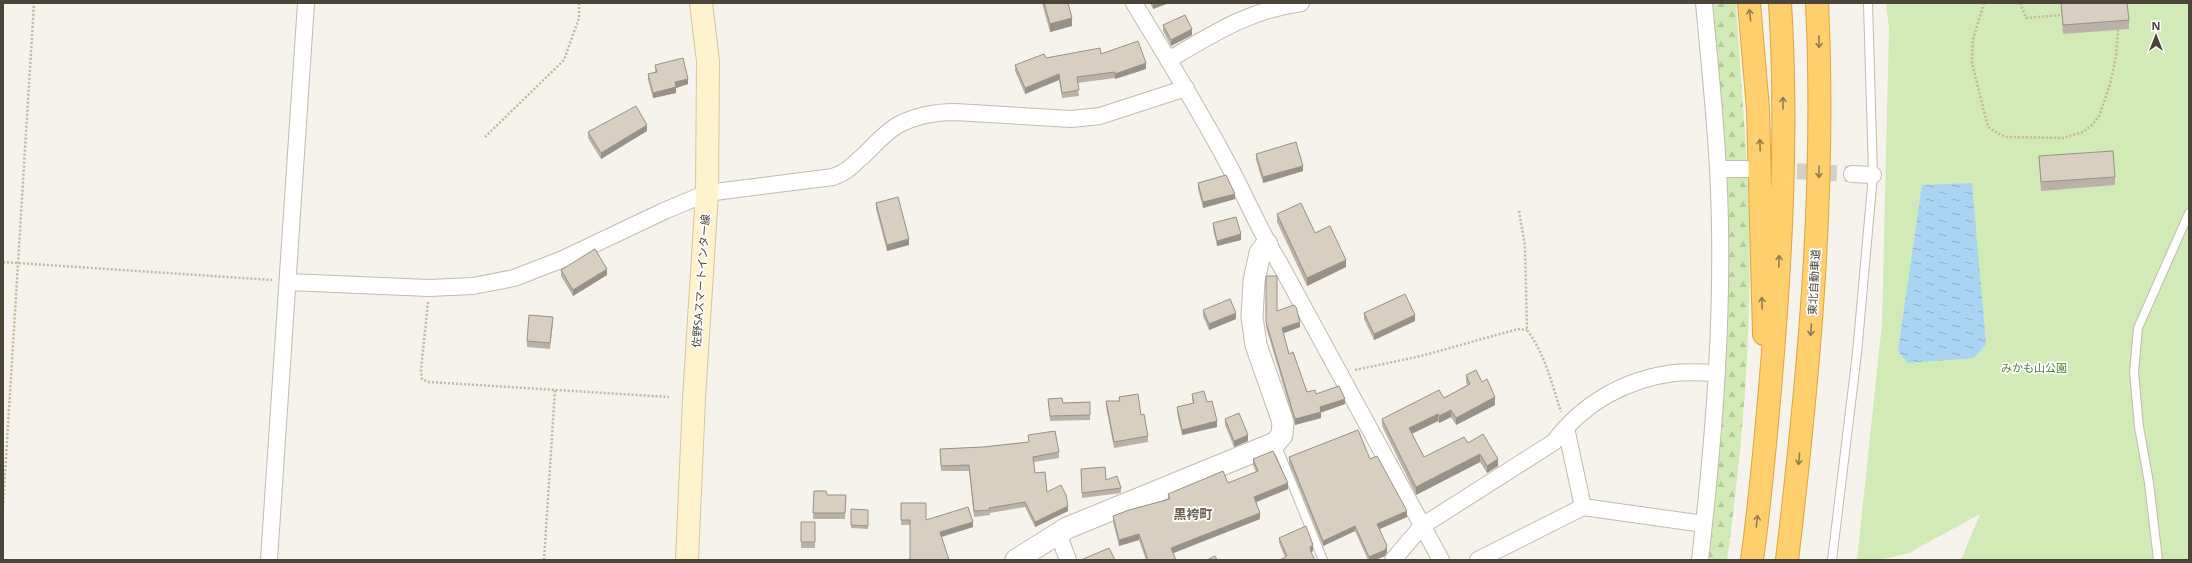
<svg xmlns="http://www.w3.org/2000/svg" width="2192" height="563" viewBox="0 0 2192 563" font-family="'Open Sans','Noto Sans JP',sans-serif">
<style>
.forest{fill:url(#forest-firs)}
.green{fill:#d2eab5}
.water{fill:url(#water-ripples)}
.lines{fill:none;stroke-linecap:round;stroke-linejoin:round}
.minor-tunnel{stroke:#d4d0c8;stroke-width:16;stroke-dasharray:16 8;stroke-linecap:butt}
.service-casing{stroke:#c2bbae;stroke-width:10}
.minor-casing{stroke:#c2bbae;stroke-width:18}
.tertiary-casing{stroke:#c2bbae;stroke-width:23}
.secondary-casing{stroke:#d6c79b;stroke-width:24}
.motorway-casing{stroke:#e0a43c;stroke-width:24}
.path{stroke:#c4b79f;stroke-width:2.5;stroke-dasharray:2 2;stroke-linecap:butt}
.service{stroke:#fff;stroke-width:8}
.minor{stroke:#fff;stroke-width:16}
.tertiary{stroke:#fff;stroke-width:21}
.secondary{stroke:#fff3cd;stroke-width:22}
.motorway{stroke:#ffcf6e;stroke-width:22}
.wall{fill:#bab2a6}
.shaded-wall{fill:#979187}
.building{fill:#d8cfc1;stroke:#979187}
.oneway{stroke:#937c4e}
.labels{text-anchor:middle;stroke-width:3.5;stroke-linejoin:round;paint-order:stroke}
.street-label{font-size:11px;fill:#4b4439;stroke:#fff}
.park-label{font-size:11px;fill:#4a7f2a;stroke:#fff}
.quarter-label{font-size:13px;font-weight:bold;fill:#6e6250;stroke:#fff}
</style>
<defs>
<pattern id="forest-firs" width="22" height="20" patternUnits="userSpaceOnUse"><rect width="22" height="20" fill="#d2eab5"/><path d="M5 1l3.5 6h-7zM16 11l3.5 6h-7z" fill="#b6ca9c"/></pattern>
<pattern id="water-ripples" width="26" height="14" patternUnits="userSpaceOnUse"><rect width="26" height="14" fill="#a9d4f2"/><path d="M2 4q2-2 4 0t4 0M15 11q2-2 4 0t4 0" fill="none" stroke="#8caec5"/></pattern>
</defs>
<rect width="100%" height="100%" fill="#f6f3ec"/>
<path class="forest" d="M1709 3H1736C1740 74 1747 146 1749 217 1752 332 1743 446 1727 560H1702L1722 409Z"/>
<path class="green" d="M1886 3H2189V560H1961L1980 514 1909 553 1879 560H1857L1882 323 1889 28Z"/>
<path class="water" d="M1972 183 1986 344 1974 358 1908 363 1898 351 1922 185Z"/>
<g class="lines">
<path class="minor-tunnel" d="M1749 169 1852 174"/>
<defs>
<path id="service" d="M1276 444 1323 560
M1832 560 1857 353 1873 175 1868 3
M2158 560 2149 483 2139 427 2134 372 2138 328 2189 213"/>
<path id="minor" d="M1134 3C1166 56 1199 109 1228 164 1246 197 1260 232 1280 264L1441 560
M1168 60C1215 33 1247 11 1301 3
M1718 169H1747
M1852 174 1873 175
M288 282 429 288 473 286 514 278 563 259 664 211 707 193 833 177C850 170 850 167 863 156 874 146 885 132 898 125 915 116 935 112 955 112L1071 119 1100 116 1186 88
M1566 428 1583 507
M1058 533 1068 560
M269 560 306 3
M1393 560 1422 526 1554 442C1583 403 1626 379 1674 373 1688 371 1703 373 1717 373
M1478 560 1583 507 1704 524
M1700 560C1715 430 1725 299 1718 169 1715 113 1709 58 1704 3"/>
<path id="tertiary" d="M1016 560 1067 528 1275 443 1282 435 1283 422 1256 345 1252 317 1254 281 1260 253 1267 244"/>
<path id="secondary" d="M687 560 694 399 707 193 708 61 701 3"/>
<path id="motorway" d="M1749 3 1758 109 1764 334
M1752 560C1760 503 1765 446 1770 389 1781 261 1788 131 1780 3
M1787 560C1809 375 1826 189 1817 3"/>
</defs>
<use href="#service" class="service-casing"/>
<use href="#minor" class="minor-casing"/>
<use href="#tertiary" class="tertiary-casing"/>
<use href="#secondary" class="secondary-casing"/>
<use href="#motorway" class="motorway-casing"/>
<path class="path" d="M1984 3 1973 39 1972 63 1988 127 1997 133 2007 137 2063 138 2083 132 2092 125 2099 116 2110 84 2116 57 2118 30
M2020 3 2026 18 2062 15
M485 137 564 60 579 18V3
M1519 211 1525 246 1527 330C1545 354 1552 384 1561 412
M3 262 272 280
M428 302 421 370 422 379 429 382 669 397
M1355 370 1421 356 1518 329 1527 330
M3 507 34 3
M544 560 555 390"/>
<use href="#service" class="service"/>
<use href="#minor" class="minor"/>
<use href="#tertiary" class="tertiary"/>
<use href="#secondary" class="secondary"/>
<use href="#motorway" class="motorway"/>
</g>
<path class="wall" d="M1042 3H1068L1072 26 1050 32Z
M1150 3H1169L1153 9Z
M2061 3 2129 20V29L2063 34Z
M1163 25 1192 35 1171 46 1163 31Z
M1101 54 1146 69 1115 79V78L1077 83 1079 96 1062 98 1059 80 1025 94 1015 71V65L1046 58Z
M655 65 688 84 676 88V93L653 98 648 80V74L655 72Z
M647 131 601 159 588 138V132Z
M1256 154 1303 171 1263 183 1256 160Z
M2039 156 2115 177V185L2041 191Z
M1198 183 1235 199 1203 208 1198 189Z
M876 203 909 245 887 251 876 209Z
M1277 214 1315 233 1346 267 1307 286 1277 222Z
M1213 223 1241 240 1217 246 1213 229Z
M561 270 607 275 573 296 561 276Z
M1266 276 1277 311 1300 327 1283 333 1289 354 1307 392 1316 394 1345 404 1321 412V418L1295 425 1266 327Z
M1203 310 1236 319 1209 330 1203 316Z
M1364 313 1415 321 1374 340 1364 319Z
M553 323 550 349 527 347V341Z
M1466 375 1482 382 1495 405 1456 425 1451 417 1439 423 1438 421 1412 434 1424 457 1468 443 1498 466 1487 473 1480 462 1416 495 1382 426V419L1444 398 1467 385 1466 382Z
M1192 394 1207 402 1217 427 1182 435 1177 413V407L1193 403 1192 400Z
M1119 397 1141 415 1148 436V442L1114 448 1106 407V401H1119Z
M1048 399 1063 403 1090 402V420L1050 421Z
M1225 419 1248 441 1234 447 1225 425Z
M1028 435 1059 452V458L1034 462 1035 473 1047 492 1068 511 1035 527 1025 507 990 513V515L974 517 969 471H941L940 449 983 447 1029 442Z
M1289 457 1370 459 1407 517 1380 529 1387 552 1385 556 1375 560H1368L1355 531 1323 546 1289 463Z
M1253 459 1288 489 1256 502 1260 519 1173 553 1176 560H1146L1139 540 1119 546 1113 522V516L1168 499V494L1228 483 1256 472 1253 465Z
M1081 469 1106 480 1121 488V493L1082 498Z
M814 491 827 495H846L845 519H813Z
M901 503 926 520 973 527 942 537 910 525H901Z
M851 509 868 510V529L851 528Z
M801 522H815V548H801Z
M1279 538 1313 551 1311 552 1285 557 1279 543Z"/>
<path class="shaded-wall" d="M1153 3H1169L1153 9Z
M1072 18V26L1050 32V24Z
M1192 29V35L1171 46V40Z
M1146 63V69L1115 79V74Z
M1059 74V80L1025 94V88Z
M688 79V84L676 88V93L653 98V93L675 82Z
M647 125V131L601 159V153Z
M1303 166V171L1263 183V177Z
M1235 194V199L1203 208V202Z
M1241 234V240L1217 246V241Z
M909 239V245L887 251V245Z
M1346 260V267L1307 286V278Z
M607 269V275L573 296V290Z
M1236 313V319L1209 330V324Z
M1415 315V321L1374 340V334Z
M1300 322V327L1282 334V328Z
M1495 397V405L1456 425V418Z
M1345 399V404L1320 413V407Z
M1451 410V417L1439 423V416Z
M1321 412V418L1295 425V419Z
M1438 414V421L1409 435V428Z
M1217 421V427L1182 435V430Z
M1248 435V441L1234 447V441Z
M1480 454V462L1416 495V487Z
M1498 459V466L1487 473V466Z
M1288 483V489L1254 503V497Z
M1068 506V511L1035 527V522Z
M1407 511V517L1377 530V524Z
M1260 513V519L1171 554V548Z
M973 522V527L940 537V532Z
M1355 526V531L1323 546V541Z
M1139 534V540L1119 546V540Z
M1313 545V551L1310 553V547Z
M1387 546V552L1385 556 1375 560H1369V557Z"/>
<path class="building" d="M1044 3H1068L1072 18 1050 24Z
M2061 3H2127L2129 20 2063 25Z
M1185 15 1192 29 1171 40 1163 25Z
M1138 41 1146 63 1115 74V72L1077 77 1079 90 1062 93 1059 74 1025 88 1015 65 1044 54 1046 58 1100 48 1101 54Z
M683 58 688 79 675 82 676 87 653 93 648 74 657 72 655 65Z
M636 106 647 125 601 153 588 132Z
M1296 142 1303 166 1263 177 1256 154Z
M2113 151 2115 177 2041 182 2039 156Z
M1226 175 1235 194 1203 202 1198 183Z
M898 197 909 239 887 245 876 203Z
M1301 203 1315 233 1330 226 1346 260 1307 278 1277 214Z
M1236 217 1241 234 1217 241 1213 223Z
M595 249 607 269 573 290 561 270Z
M1266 276H1277V311L1294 305 1296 307 1300 322 1282 328 1289 354 1293 352 1307 392 1315 390 1316 394 1339 386 1345 399 1320 407 1321 412 1295 419 1266 322Z
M1405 294 1415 315 1374 334 1364 313Z
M1230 299 1236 313 1209 324 1203 310Z
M529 315 553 317 550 343 527 341Z
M1476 370 1482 382 1487 379 1495 397 1456 418 1451 410 1439 416 1438 414 1409 428 1424 457 1464 437 1468 443 1483 434 1498 459 1487 466 1480 454 1416 487 1382 419 1439 390 1444 398 1470 384 1466 375Z
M1204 391 1207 402 1212 401 1217 421 1182 430 1177 407 1194 403 1192 394Z
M1138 394 1141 415 1144 414 1148 436 1114 442 1106 401H1120L1119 397Z
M1062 398 1063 403 1090 402V415L1050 416 1048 399Z
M1239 413 1248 435 1234 441 1225 419Z
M1358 430 1370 459 1377 456 1407 511 1377 524 1387 546 1385 550 1369 557 1355 526 1323 541 1289 457Z
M1055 431 1059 452 1033 457 1035 473 1045 472 1047 492 1061 485 1066 495 1068 506 1035 522 1025 502 989 508 990 510 974 511 969 465 941 466 940 449 983 447 1029 442 1028 435Z
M1273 451 1288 483 1254 497 1260 513 1171 548 1176 560H1148L1139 534 1119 540 1113 516 1129 510 1170 499 1168 494 1223 471 1228 483 1258 471 1253 459Z
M1105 467 1106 480 1117 476 1121 488 1082 493 1081 469Z
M814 491H826L827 495H846L845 513H813Z
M901 503H926V520L968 507 973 522 940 532 949 560H910V520H901Z
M851 509 868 510V526L851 525Z
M801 522H815V542H801Z
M1306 526 1313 545 1310 547 1311 552 1315 560H1280L1287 556 1279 538Z
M1109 548 1115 560H1083V559Z
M1215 556 1217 560H1207Z"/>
<defs><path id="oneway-shaft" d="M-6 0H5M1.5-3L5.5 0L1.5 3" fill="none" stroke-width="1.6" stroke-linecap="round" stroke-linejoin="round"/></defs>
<g class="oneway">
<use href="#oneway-shaft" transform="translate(1750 15) rotate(-96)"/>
<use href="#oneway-shaft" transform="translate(1819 42) rotate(89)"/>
<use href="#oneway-shaft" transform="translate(1783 103) rotate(-90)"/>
<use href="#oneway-shaft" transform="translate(1760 145) rotate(-92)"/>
<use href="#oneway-shaft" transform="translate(1819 172) rotate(90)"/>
<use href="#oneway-shaft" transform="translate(1779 261) rotate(-88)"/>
<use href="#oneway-shaft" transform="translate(1762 303) rotate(-92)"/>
<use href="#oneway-shaft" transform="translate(1811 330) rotate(94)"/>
<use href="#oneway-shaft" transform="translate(1799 459) rotate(96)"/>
<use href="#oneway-shaft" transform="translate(1757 521) rotate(-83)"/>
</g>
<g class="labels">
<g class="street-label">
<text transform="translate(701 281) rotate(-86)" y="4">佐野SAスマートインター線</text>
<text transform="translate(1814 282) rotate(-87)" y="4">東北自動車道</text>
</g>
<g class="park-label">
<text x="2034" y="372">みかも山公園</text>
</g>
<g class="quarter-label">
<text x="1193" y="519">黒袴町</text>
</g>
</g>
<rect width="2192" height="563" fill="none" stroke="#4b4439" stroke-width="8"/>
<g transform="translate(2156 36)" stroke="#ffffff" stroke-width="3" paint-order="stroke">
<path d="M0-3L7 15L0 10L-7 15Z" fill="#4b4439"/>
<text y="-6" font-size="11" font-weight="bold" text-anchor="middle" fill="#4b4439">N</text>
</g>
</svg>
